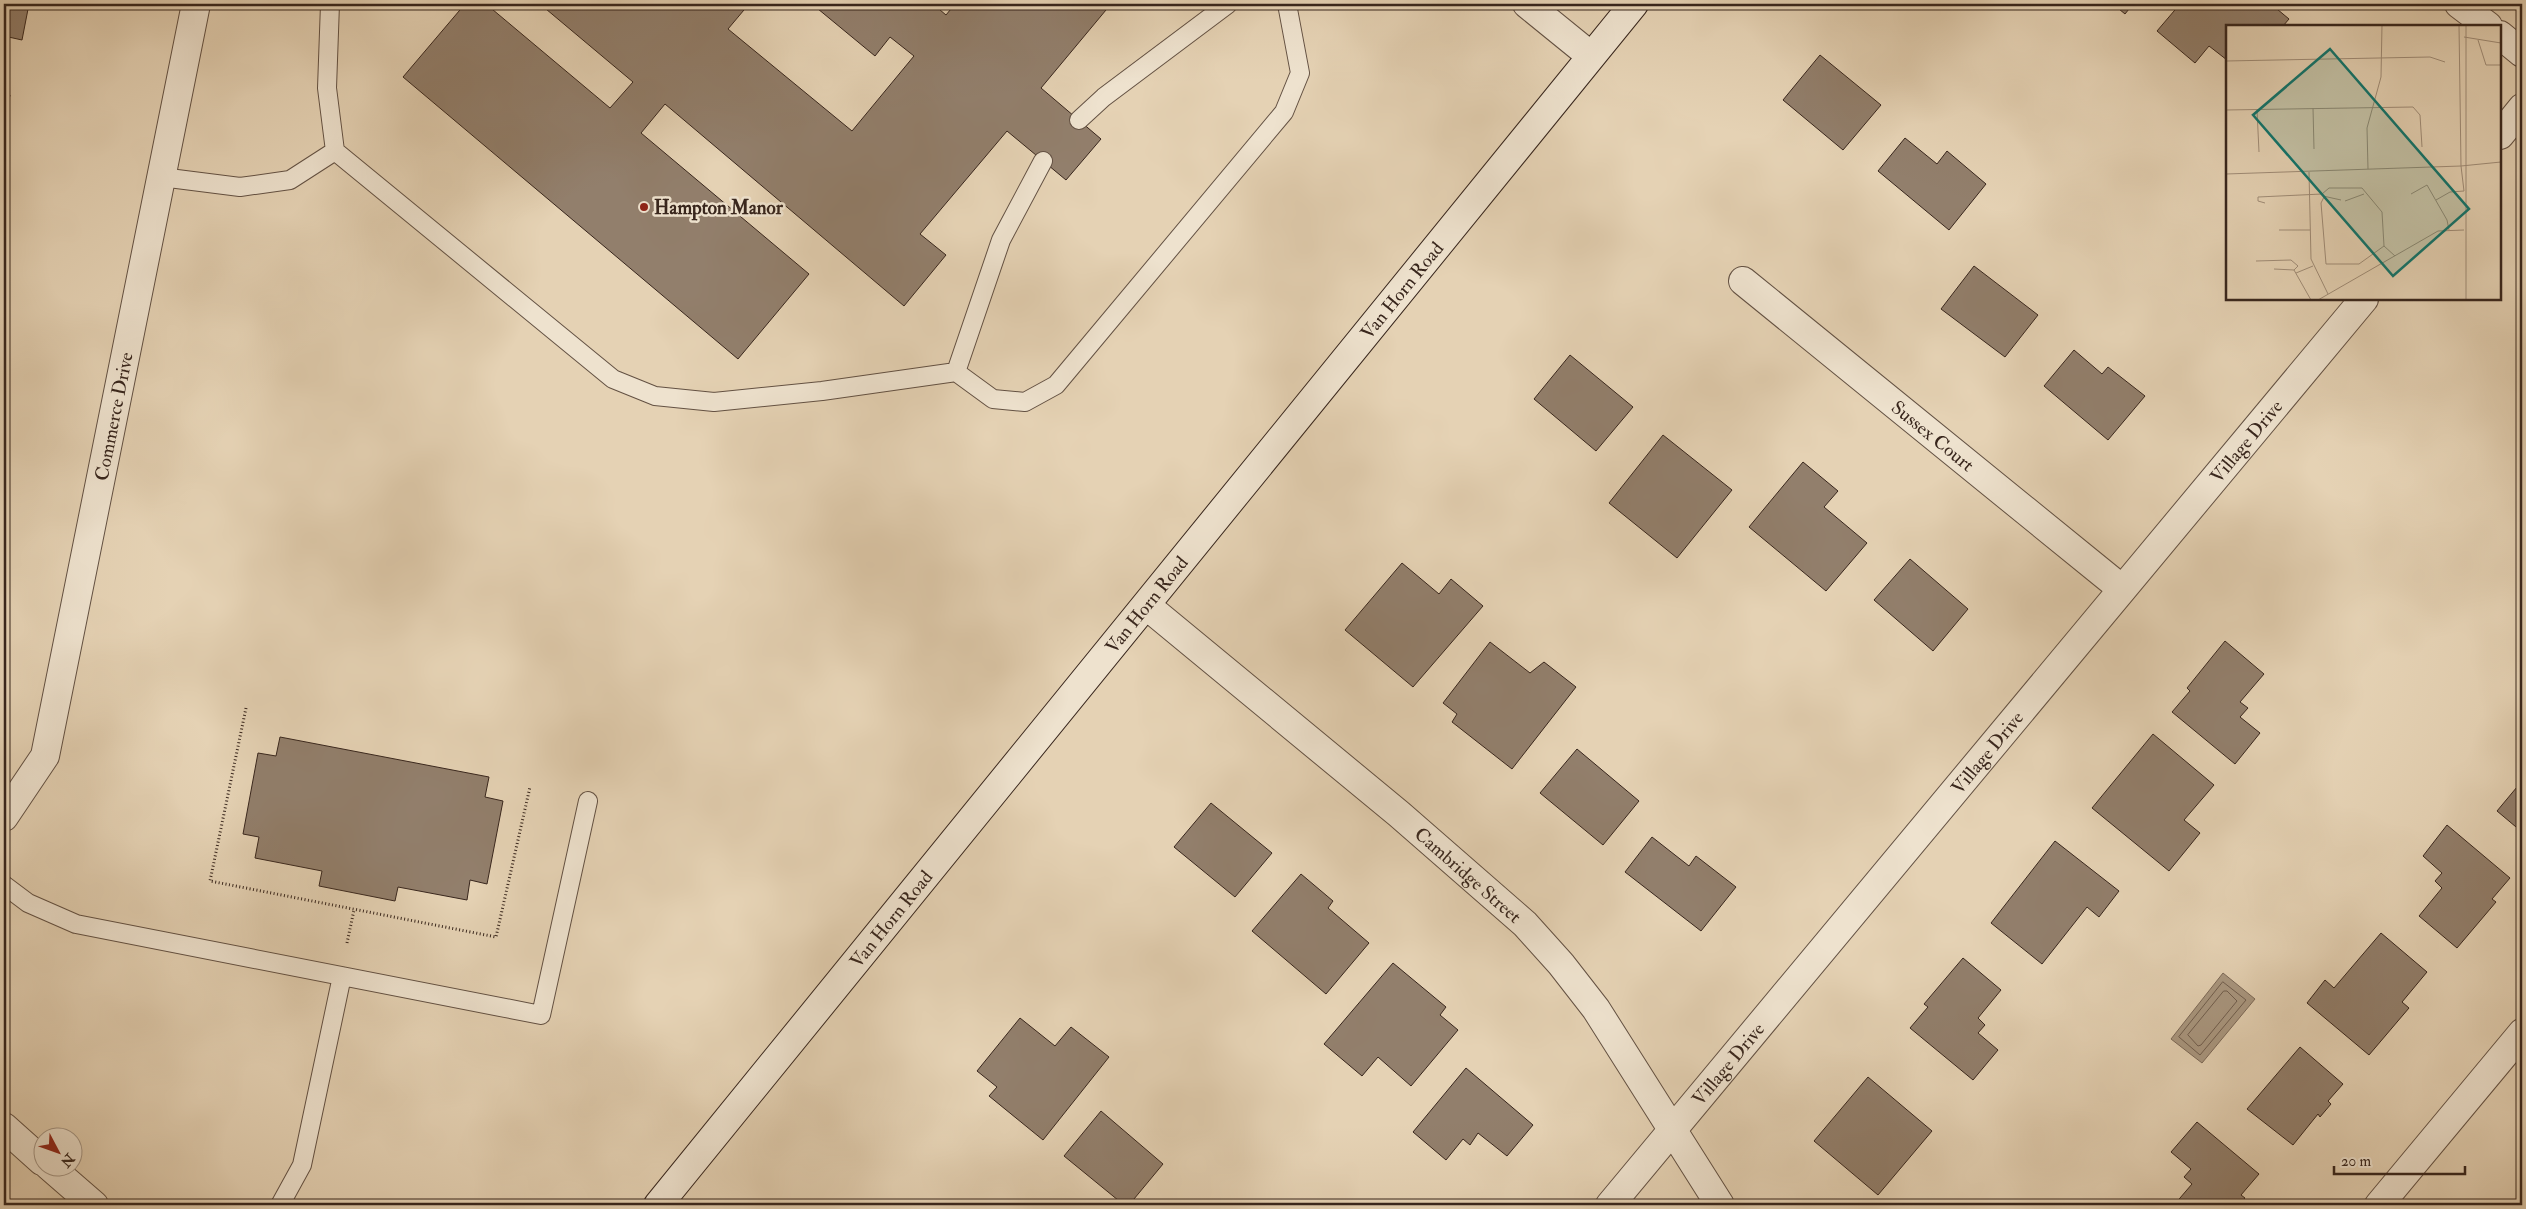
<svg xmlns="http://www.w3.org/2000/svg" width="2526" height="1209" viewBox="0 0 2526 1209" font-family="'IM FELL Double Pica',serif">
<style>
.water{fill:#aa9881;stroke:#7c6a59}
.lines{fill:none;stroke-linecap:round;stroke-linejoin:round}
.shore{stroke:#715f4f;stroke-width:1}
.building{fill:#927f6c;stroke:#38261d}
.lane-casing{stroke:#635143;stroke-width:20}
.street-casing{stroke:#635143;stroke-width:30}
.secondary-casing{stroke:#38261d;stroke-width:30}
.path{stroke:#38261d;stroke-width:3;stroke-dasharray:1 2.5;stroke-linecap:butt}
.lane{stroke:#eee2ce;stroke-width:18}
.street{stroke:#eee2ce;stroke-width:28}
.secondary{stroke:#eee2ce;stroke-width:28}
.poi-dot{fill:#8f2418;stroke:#eee2ce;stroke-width:2}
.labels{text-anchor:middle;stroke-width:5;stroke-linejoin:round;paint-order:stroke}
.poi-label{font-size:19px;font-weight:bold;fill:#38261d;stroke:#eee2ce;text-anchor:start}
.street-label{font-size:19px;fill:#38261d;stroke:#eee2ce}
.inset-road{fill:none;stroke:#a08d78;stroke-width:1}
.view{fill:#0f766e;fill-opacity:0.15;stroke:#0f766e;stroke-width:2.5}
.inset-edge{fill:none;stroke:#38261d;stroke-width:2.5}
</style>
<rect width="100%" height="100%" fill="#e5d2b4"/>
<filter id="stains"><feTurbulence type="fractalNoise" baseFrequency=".004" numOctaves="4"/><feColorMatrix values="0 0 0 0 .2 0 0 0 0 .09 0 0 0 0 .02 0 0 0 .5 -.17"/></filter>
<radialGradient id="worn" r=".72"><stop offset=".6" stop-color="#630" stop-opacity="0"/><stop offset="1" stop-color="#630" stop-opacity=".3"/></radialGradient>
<path class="water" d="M2223 973 2255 999 2202 1063 2171 1039Z"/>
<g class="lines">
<path class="shore" d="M2223 982 2246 1000 2200 1055 2179 1037Z
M2224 991H2227L2237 1001 2201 1045 2198 1046 2188 1035Z"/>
</g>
<path class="building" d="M4 4H29L22 40 4 36Z
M465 4H486L610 108 633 82 540 4H698L701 6 703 4H749L728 29 852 131 914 56 890 37 875 56 812 4H933L946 15 955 4H1111L1041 88 1101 139 1066 180 1007 131 920 234 946 255 904 306 665 104 641 133 809 274 738 359 403 77Z
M2113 4H2133L2125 14Z
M2180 4H2271L2289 19 2283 26H2227V60L2209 46 2195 63 2157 31Z
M1820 55 1881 105 1843 150 1783 100Z
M4 94 10 95 4 123Z
M1905 138 1937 164 1947 151 1986 184 1949 230 1878 171Z
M1974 266 2038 315 2005 357 1941 309Z
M2074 350 2102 374 2108 367 2145 396 2108 440 2044 386Z
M1570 355 1633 407 1596 451 1534 399Z
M1663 435 1732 490 1677 558 1609 503Z
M1803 462 1838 491 1824 507 1867 543 1826 591 1749 527Z
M1910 559 1968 609 1933 651 1874 600Z
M1402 563 1439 594 1451 579 1483 606 1413 687 1345 630Z
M2225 641 2264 674 2240 702 2248 708 2240 717 2260 733 2235 764 2172 712 2190 691 2187 688Z
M1490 642 1530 673 1544 662 1576 687 1512 769 1452 722 1457 714 1443 703Z
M2153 734 2214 785 2184 820 2200 833 2169 871 2092 808Z
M280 737 489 777 485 797 503 801 487 884 470 880 467 900 398 887 395 901 319 886 322 871 255 858 259 837 243 834 258 753 276 756Z
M1577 749 1639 801 1603 845 1540 793Z
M2522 781V832L2497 811Z
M1211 803 1272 853 1235 897 1174 847Z
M2447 825 2510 878 2492 899 2496 902 2457 948 2419 916 2442 888 2435 881 2442 873 2423 856Z
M1652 837 1689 866 1696 856 1736 887 1701 931 1625 872Z
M2055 841 2119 891 2099 917 2087 907 2042 964 1991 923Z
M1301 874 1333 901 1328 908 1369 943 1326 994 1252 931Z
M2381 933 2427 972 2402 1002 2409 1008 2369 1055 2307 1003 2325 980 2334 988Z
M1963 958 2001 990 1978 1018 1985 1025 1978 1033 1998 1050 1973 1080 1910 1028 1928 1007 1924 1004Z
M1393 963 1446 1007 1440 1015 1458 1030 1411 1086 1378 1057 1362 1076 1324 1044Z
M1020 1018 1055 1046 1071 1027 1109 1057 1043 1140 989 1096 997 1087 977 1071Z
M2300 1047 2343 1084 2328 1101 2331 1104 2320 1117 2318 1114 2293 1145 2247 1109Z
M1466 1068 1533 1125 1507 1156 1478 1133 1470 1145 1463 1139 1446 1160 1413 1132Z
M1868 1077 1932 1131 1878 1195 1814 1141Z
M1101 1111 1163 1164 1129 1205H1124L1064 1156Z
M2197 1122 2259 1174 2241 1195 2245 1198 2239 1205H2174L2192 1184 2184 1177 2191 1169 2171 1152Z"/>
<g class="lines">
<defs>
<path id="lane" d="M330 4 327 88 335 151
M1079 120 1104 97 1228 4
M161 177 240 187 290 180 335 151 613 379 655 396 714 402 822 391 956 372 993 399 1025 402 1056 385 1284 112 1300 73 1287 4
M956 372 1001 240 1043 161
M4 885 28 903 76 924 541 1015 588 801
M280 1205 302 1165 342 976"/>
<g id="street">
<path d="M1527 4 1591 56"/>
<path d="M2459 4 2488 26"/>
<path d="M2500 35 2522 53"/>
<path d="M2500 135 2522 108"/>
<path id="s1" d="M1743 281 2122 589"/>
<path id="s2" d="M1147 606 1399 814 1525 924 1561 964 1596 1009 1720 1205"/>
<path id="s3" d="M4 817 45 756 196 4"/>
<path d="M4 1127 42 1161"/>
<path d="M49 1166 94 1205"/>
<path id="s4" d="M1610 1205 2364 299"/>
<path d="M2379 1205 2522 1033"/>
</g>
<g id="secondary">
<path id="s5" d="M658 1205 1634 4"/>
</g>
</defs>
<use href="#lane" class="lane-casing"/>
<use href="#street" class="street-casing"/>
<use href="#secondary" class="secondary-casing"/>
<path class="path" d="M246 708 210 881 496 937 530 787
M347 943 354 910"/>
<use href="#lane" class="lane"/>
<use href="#street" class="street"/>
<use href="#secondary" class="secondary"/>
</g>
<circle class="poi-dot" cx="644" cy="207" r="5"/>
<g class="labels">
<g class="poi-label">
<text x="654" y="214">Hampton Manor</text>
</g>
<g class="street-label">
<text dy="7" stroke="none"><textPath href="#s5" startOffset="1179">Van Horn Road</textPath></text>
<text dy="7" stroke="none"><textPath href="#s3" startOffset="420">Commerce Drive</textPath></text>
<text dy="7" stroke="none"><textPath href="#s1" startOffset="245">Sussex Court</textPath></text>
<text dy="7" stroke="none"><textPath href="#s4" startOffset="994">Village Drive</textPath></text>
<text dy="7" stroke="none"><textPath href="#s5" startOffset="774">Van Horn Road</textPath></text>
<text dy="7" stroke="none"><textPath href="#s4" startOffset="589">Village Drive</textPath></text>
<text dy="7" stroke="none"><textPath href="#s2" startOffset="419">Cambridge Street</textPath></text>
<text dy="7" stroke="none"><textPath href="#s5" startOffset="369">Van Horn Road</textPath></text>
<text dy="7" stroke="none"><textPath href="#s4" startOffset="184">Village Drive</textPath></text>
</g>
</g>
<g transform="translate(2226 25)">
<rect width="275" height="275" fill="#e5d2b4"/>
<path class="inset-road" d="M233 0 235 141 238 166M240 0V275M238 12 275 18M252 15 260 40H275M0 36 204 32 219 37M87 83 88 124M0 85 187 82 194 90 196 122M31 85 33 127M142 144 141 103 155 52 156 0M83 147 85 234 102 269M0 149 235 141 275 137M185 169 201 160 221 195 223 205M97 171 115 175M98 172 95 178 100 239H133L158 221M210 175 224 167 238 166M119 176 138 169M39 178 32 176V172L96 169 103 163H136L156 187 158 221 169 231M53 205H84M30 236 65 235 72 241 68 245M48 244 68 245 85 275M70 248 87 241M92 275 212 206 238 205"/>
<path class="view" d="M104 24 243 184 167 251 27 90Z"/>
<rect width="275" height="275" class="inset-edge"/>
</g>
<rect width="2526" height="1209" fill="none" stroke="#e5d2b4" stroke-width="20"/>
<rect x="5" y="5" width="2516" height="1199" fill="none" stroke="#38261d" stroke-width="2.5"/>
<rect x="10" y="10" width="2506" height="1189" fill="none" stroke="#38261d"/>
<g transform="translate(58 1152) rotate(131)"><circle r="24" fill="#eee2ce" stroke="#a59787"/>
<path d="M0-4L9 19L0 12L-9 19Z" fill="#8f2418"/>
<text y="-8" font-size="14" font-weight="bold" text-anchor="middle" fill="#38261d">N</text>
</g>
<path d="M2334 1166v8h131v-8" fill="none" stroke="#38261d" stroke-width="2.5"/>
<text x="2341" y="1166" font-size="15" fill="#38261d" stroke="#eee2ce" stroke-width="4" paint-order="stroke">20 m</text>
<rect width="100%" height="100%" filter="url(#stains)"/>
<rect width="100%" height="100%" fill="url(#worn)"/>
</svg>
